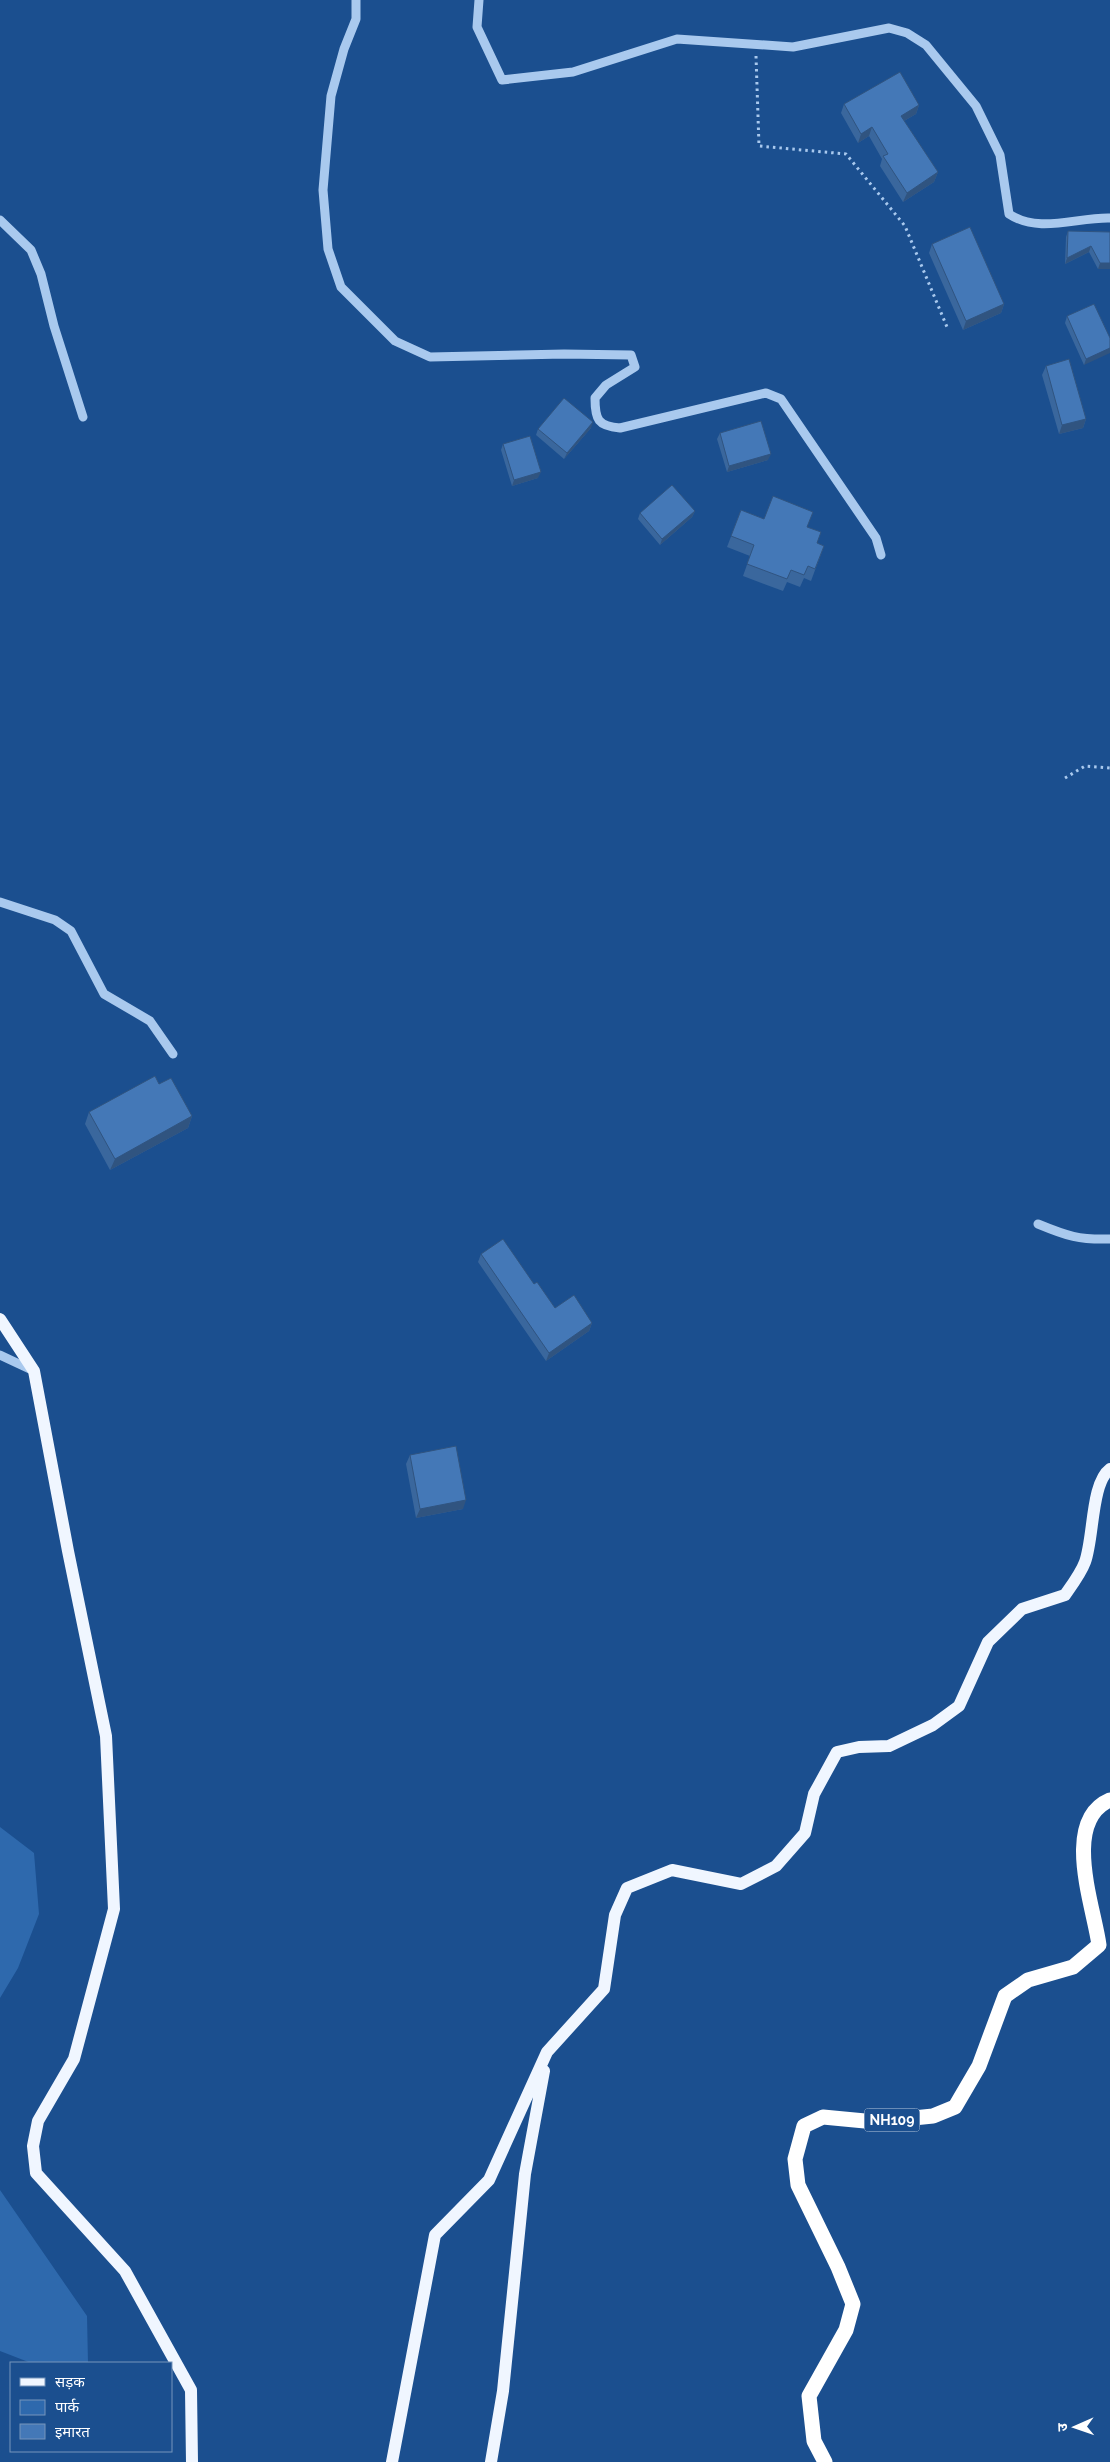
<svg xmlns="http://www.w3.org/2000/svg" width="1110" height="2462" viewBox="0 0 1110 2462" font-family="Raleway,'Noto Sans Devanagari',sans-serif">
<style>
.green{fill:#2e69ad}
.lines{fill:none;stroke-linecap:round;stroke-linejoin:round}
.path{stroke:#a9c9ee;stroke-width:3;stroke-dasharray:2.5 4;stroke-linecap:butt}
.minor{stroke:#a9c9ee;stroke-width:9}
.major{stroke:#f0f6ff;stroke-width:12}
.highway{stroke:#fff;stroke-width:15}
.wall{fill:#3a679d}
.shaded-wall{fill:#305480}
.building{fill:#4478b7;stroke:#305480}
.labels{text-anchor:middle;stroke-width:4;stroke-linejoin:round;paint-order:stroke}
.shield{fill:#1b4f8f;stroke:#bbcadd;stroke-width:1}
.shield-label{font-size:14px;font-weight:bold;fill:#fff}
</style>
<rect width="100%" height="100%" fill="#1b4f8f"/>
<path class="green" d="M0 1827 34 1853 39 1914 18 1968 0 1998Z
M0 2190 87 2316 88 2363H31L0 2351Z"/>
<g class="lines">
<path class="path" d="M756 56 759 146 846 154 905 226 947 327
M1065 778 1085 766 1110 768"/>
<path class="minor" d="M356 0V19L344 49 331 96 323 190 328 249 341 287 395 341 430 357 564 354 631 355 635 367 606 385 595 398C595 420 598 426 620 428L766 393 781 399 876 538 881 555
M479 0 477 27 502 80 573 72 677 39 793 47 889 28 907 33 926 45 976 106 1000 155 1009 214C1039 234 1077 217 1110 218
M0 220 31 250 41 274 54 326 83 417
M0 902 55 920 71 931 104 994 150 1021 173 1054
M1038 1224C1067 1236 1079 1240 1110 1239
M0 1355 34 1371"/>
<path class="major" d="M0 1319 34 1371 68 1551 106 1736 114 1909 74 2059 38 2121 33 2146 36 2173 125 2271 191 2390 192 2462
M392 2462 435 2235 489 2180 547 2052 604 1989 615 1915 627 1888 672 1870 741 1884 776 1866 805 1833 814 1794 837 1752 859 1747 889 1746 933 1725 959 1706 988 1642 1022 1609 1065 1595C1072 1585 1081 1573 1085 1562 1094 1537 1091 1483 1110 1469
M491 2462 503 2391 525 2174 544 2071"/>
<path class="highway" d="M825 2462 814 2441 809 2396 846 2330 853 2304 838 2267 798 2185 795 2159 804 2126 823 2117 865 2121 894 2120 933 2116 955 2107 979 2066 1005 1996 1028 1980 1073 1967 1099 1945C1094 1907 1061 1821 1110 1800"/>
</g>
<path class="wall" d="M844 104 919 105 916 114 904 121 938 172 934 182 903 202 880 166 882 159 869 136 858 143 841 113Z
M1068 231 1110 232V269H1098L1089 252 1065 264 1066 237Z
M932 244 1004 304 1001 313 963 330 929 253Z
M1067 316 1110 338 1084 365 1065 323Z
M1046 366 1086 419 1083 428 1059 434 1042 375Z
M591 428 564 459 536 435 538 429Z
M720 433 768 460 727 472 717 439Z
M503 444 538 478 512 486 501 450Z
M741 510 764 519 808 527 817 543 824 546 811 581 804 578 800 587 787 582 783 591 743 576 750 556 727 547Z
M695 511 692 517 660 545 638 519 640 513Z
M159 1084 192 1116 188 1128 110 1170 85 1124 89 1112Z
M481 1254 534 1284 555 1308 592 1323 589 1331 546 1361 478 1262Z
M410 1455 463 1509 416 1518 406 1464Z"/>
<path class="shaded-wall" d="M919 105 916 114 897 125 901 116Z
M872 127 869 136 858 143 861 134Z
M938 172 934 182 903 202 907 193Z
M1091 246 1089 252 1065 264 1067 258Z
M1100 263H1110V269H1098Z
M1004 304 1001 313 963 330 966 321Z
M1110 348V353L1084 365 1086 359Z
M1086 419 1083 428 1059 434 1062 425Z
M593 422 591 428 564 459 567 453Z
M771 454 768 460 727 472 729 466Z
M541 472 538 478 512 486 514 480Z
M695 511 692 517 660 545 662 539Z
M192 1116 188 1128 110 1170 115 1159Z
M592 1323 589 1331 546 1361 549 1353Z
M466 1500 463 1509 416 1518 420 1509Z"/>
<path class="building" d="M900 72 919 105 901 116 938 172 907 193 883 156 888 154 872 127 861 134 844 104Z
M970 227 1004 304 966 321 932 244Z
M1068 231 1110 232V263H1100L1091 246 1067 258Z
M1094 304 1110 338V348L1086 359 1067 316Z
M1069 359 1086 419 1062 425 1046 366Z
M564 398 593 422 567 453 538 429Z
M761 421 771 454 729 466 720 433Z
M530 436 541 472 514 480 503 444Z
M672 485 695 511 662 539 640 513Z
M773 496 813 512 807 527 821 532 817 543 824 546 815 569 808 566 804 575 791 570 787 579 747 564 754 545 731 536 741 510 764 519Z
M155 1076 159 1084 171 1078 192 1116 115 1159 89 1112Z
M503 1239 534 1284 537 1282 555 1308 574 1295 592 1323 549 1353 481 1254Z
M456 1446 466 1500 420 1509 410 1455Z"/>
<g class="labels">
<rect class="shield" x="864.5" y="2108.5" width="55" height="23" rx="4"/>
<g class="shield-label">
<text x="892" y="2125">NH109</text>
</g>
</g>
<rect x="10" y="2362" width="162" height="90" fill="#1b4f8f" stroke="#7695bc"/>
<rect x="20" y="2378" width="25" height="8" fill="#f0f6ff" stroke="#7695bc"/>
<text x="55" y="2387" font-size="15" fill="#ffffff">सड़क</text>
<rect x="20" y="2400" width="25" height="15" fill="#2e69ad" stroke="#7695bc"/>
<text x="55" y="2412" font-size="15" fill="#ffffff">पार्क</text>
<rect x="20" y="2424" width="25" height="15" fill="#4478b7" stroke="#7695bc"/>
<text x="55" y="2437" font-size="15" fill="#ffffff">इमारत</text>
<g transform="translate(1075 2427) rotate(268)" stroke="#1b4f8f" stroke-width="4" paint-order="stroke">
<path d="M0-4L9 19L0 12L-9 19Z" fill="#ffffff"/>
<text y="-8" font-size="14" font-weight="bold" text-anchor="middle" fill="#ffffff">उ</text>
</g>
</svg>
